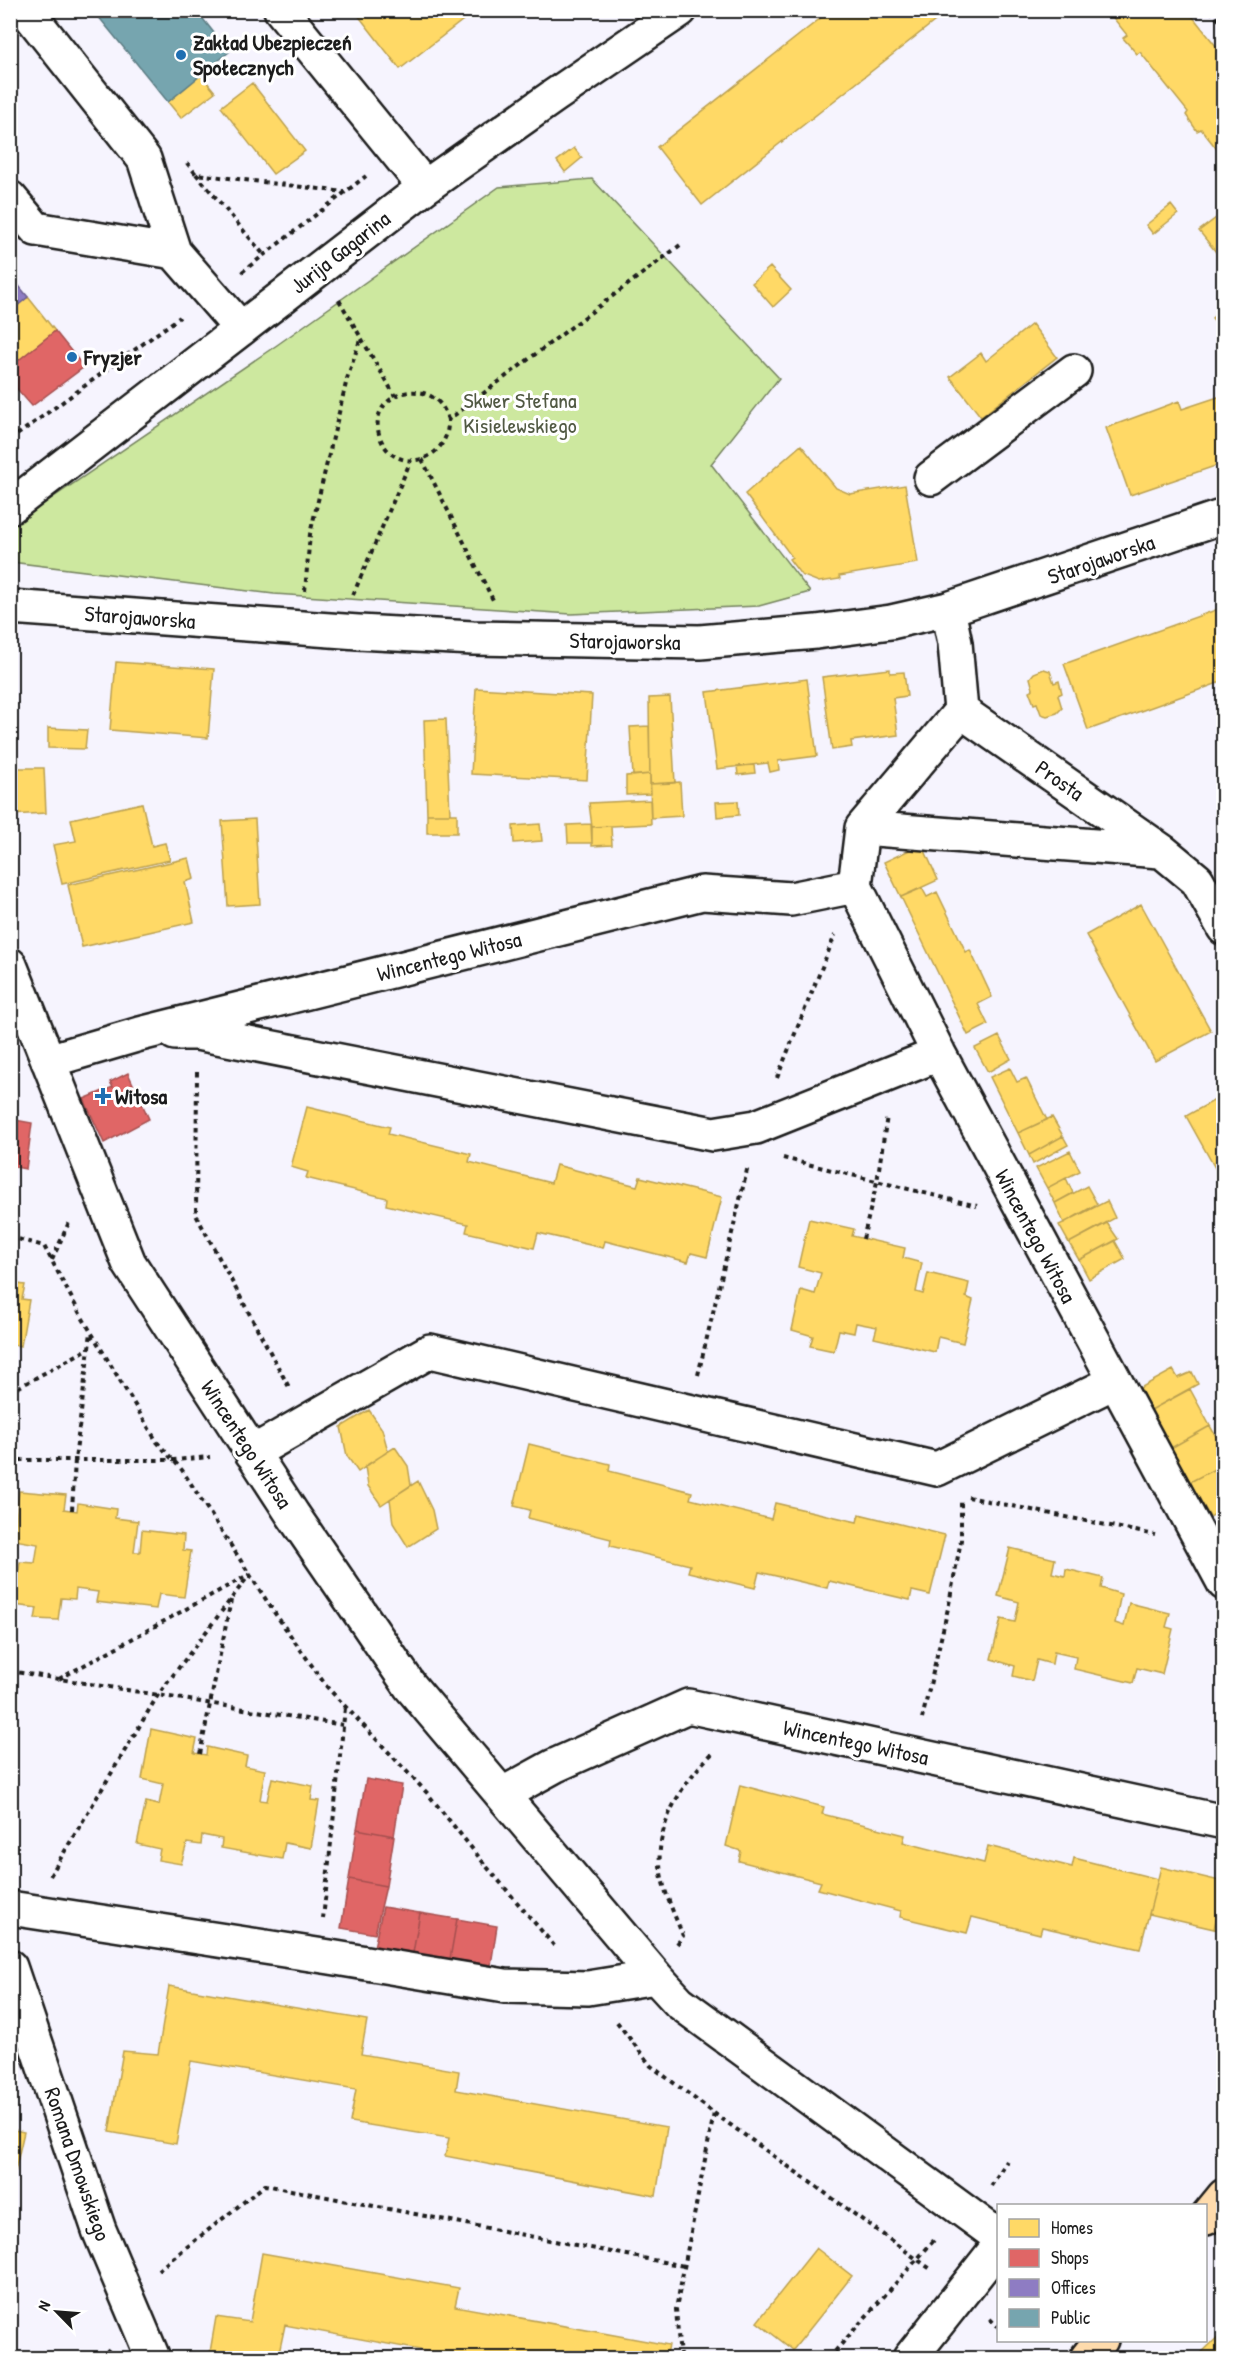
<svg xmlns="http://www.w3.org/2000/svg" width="1234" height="2369" viewBox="0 0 1234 2369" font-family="'Patrick Hand',sans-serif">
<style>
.green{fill:#cde89f;stroke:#74825e;stroke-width:1.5}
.homes{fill:#ffd966;stroke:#bba050;stroke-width:1.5}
.shops{fill:#e06666;stroke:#a55050;stroke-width:1.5}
.offices{fill:#8e7cc3;stroke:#6c5f91;stroke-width:1.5}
.public{fill:#76a5af;stroke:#5b7c83;stroke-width:1.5}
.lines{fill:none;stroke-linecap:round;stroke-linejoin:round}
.minor-casing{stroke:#1c1c1c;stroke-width:38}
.major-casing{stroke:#1c1c1c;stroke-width:38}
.path{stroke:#1c1c1c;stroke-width:4;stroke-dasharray:4.5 4.5;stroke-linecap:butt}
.minor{stroke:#fff;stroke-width:33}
.major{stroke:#fedbac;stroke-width:33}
.poi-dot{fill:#1f6fb2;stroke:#fff;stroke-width:2}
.labels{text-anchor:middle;stroke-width:6;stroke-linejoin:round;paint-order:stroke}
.poi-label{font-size:22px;font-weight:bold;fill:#1c1c1c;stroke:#fff;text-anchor:start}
.street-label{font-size:22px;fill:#1c1c1c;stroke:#fff}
.park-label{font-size:22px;fill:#515943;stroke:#fff}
</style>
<rect width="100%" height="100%" fill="#f6f4fe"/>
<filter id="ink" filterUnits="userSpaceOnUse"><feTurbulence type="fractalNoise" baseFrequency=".0167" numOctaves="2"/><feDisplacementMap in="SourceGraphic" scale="12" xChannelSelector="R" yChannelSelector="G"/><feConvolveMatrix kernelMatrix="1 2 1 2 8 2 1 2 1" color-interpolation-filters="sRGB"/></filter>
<g filter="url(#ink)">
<path class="green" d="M592 179 779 378 711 464 810 592 759 606 571 614 274 594 11 562V526L277 345 499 187Z"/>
<path class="homes" d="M354 10H476L400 69Z
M831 10H949L702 205 657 147Z
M1107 10H1191L1189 12 1224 56V158L1201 129 1197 131 1186 115 1188 112 1140 52 1137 54 1123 38 1127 35Z
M201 75 215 92 181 118 168 102Z
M252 83 305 151 273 174 221 107Z
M574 148 582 158 565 172 557 161Z
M1171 205 1178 214 1153 234 1146 225Z
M1224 212V262L1199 231Z
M770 267 791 290 773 307 752 283Z
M28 297 55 331 10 367V312Z
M1224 299V333L1212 318 1221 311 1216 304Z
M1032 324 1057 357 981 417 950 377 981 353 986 361Z
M1224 395V463L1130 495 1106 428 1179 401 1182 409Z
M801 445 836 488 850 494 905 485 918 563 839 576 840 579 819 582 801 575 789 559 792 557 745 494Z
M1224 607V681L1088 730 1064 664Z
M116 662 214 669 208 738 110 730Z
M890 669V673L904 672 907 696 893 698 898 735 851 741 852 747 832 750 822 677Z
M1044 669 1050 671 1054 683 1059 681 1062 693 1058 695 1062 708 1057 713 1047 716 1041 714 1037 703 1034 704 1029 691 1033 689 1030 678 1034 673Z
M807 679 817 756 778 761 779 770 770 772 768 763 717 769 707 692Z
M476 688 592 695 587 780 471 774Z
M670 697 675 783 650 784 649 698Z
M446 719 450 814H427L424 720Z
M649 726 650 774 633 776 630 727Z
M48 728 87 730 85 749 48 748Z
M754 765 755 773 738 775 737 766Z
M10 768H44L46 813 10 815Z
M650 774 651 794 626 795V776Z
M680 782 682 816 651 818 650 784Z
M650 800 651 824 592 827 589 803Z
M738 801 739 815 717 817 716 802Z
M142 803 152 846 165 843 170 860 62 884 53 845 76 841 71 819Z
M427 814H457V833H427Z
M255 819 260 904 228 906 222 821Z
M540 824 542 841 514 843 513 826Z
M591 824 592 843H568L567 825Z
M611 826 612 845 592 846V827Z
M922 844 938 880 901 897 884 862Z
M189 858 194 879 185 882 194 922 82 947 68 885Z
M922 888 927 897 937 892 966 952 970 950 992 997 978 1004 988 1025 968 1035 901 897Z
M1141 904 1211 1031 1155 1061 1086 935Z
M999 1036 1011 1059 988 1072 975 1048Z
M1010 1068 1017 1082 1026 1078 1047 1120 1018 1133 990 1077Z
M1224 1095V1184L1186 1116Z
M307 1107 390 1127 388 1134 471 1154 469 1162 551 1183 556 1165 637 1186 640 1177 722 1197 707 1257 691 1253 688 1262 605 1241 603 1248 538 1233 534 1248 466 1232 468 1224 386 1205 387 1198 306 1178 308 1172 291 1167Z
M1052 1117 1063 1136 1029 1155 1018 1133Z
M1063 1136 1068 1145 1033 1164 1029 1155Z
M1070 1151 1080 1171 1047 1188 1036 1168Z
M1066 1178 1073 1193 1055 1203 1047 1188Z
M1087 1186 1097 1204 1064 1223 1055 1203Z
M1107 1201 1115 1218 1069 1243 1059 1225Z
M809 1219 854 1229 852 1236 905 1248 903 1258 922 1263 916 1292 923 1294 928 1273 969 1283 966 1297 973 1300 963 1343 938 1337 935 1352 874 1338 877 1327 856 1323 854 1333 839 1330 834 1351 810 1346 813 1336 792 1330 801 1290 815 1294 821 1273 798 1267Z
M1107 1223 1118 1239 1079 1260 1069 1243Z
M1115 1241 1125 1259 1089 1279 1079 1260Z
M10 1283 25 1285 22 1299 29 1300 21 1346 10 1345Z
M1173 1370 1178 1378 1192 1372 1198 1384 1151 1410 1140 1388Z
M1190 1389 1210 1426 1171 1448 1151 1410Z
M369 1410 382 1429 388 1451 358 1472 347 1456 341 1427Z
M1210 1426 1224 1450V1464L1190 1482 1171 1448Z
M529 1444 610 1464 609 1471 692 1492 690 1499 771 1519 775 1503 857 1522 859 1514 945 1535 930 1595 912 1591 910 1600 829 1581 827 1588 759 1572 755 1588 688 1572 690 1565 610 1546 611 1539 528 1518 530 1510 514 1506Z
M395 1447 408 1466 411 1485 381 1505 368 1486 365 1466Z
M1224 1464V1509L1210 1517 1190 1482Z
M418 1481 432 1510 436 1529 408 1547 393 1523 390 1499Z
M19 1491 66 1495 64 1509 77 1511 78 1503 116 1509 115 1518 138 1521 134 1552H140L142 1530 184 1535 183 1550 191 1551 184 1597 159 1594 156 1609 96 1602 98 1592 76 1589 75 1599 61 1598 58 1620 35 1619 37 1608 14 1605 20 1562 35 1563 38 1544 14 1540Z
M1010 1548 1055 1559 1052 1573 1065 1576 1066 1569 1103 1578 1101 1588 1121 1594 1115 1623 1124 1626 1129 1603 1170 1613 1166 1627 1173 1629 1162 1674 1137 1668 1133 1683 1074 1669 1076 1657 1054 1652 1052 1664 1037 1660 1032 1681 1013 1676 1015 1666 991 1659 1001 1619 1015 1622 1019 1602 998 1596Z
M151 1729 197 1739 194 1753 206 1755 207 1747 247 1756 245 1766 265 1770 260 1800 267 1801 272 1778 313 1786 311 1800 319 1801 311 1848 285 1843 282 1859 221 1848 222 1839 202 1835 201 1845 187 1843 181 1864 158 1860 160 1849 137 1844 146 1802 159 1805 163 1784 142 1779Z
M740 1785 824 1807 822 1814 905 1835 903 1842 984 1863 988 1846 1072 1867 1074 1858 1158 1879 1140 1949 1042 1927 1040 1934 972 1917 967 1933 900 1917 901 1911 818 1889 821 1882 739 1861 741 1851 726 1846Z
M1161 1867 1224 1882 1214 1929 1149 1914Z
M1224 1890V1931L1214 1929Z
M169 1986 367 2020 361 2054 459 2071 456 2090 667 2127 656 2196 445 2156 449 2138 350 2122 356 2089 191 2061 176 2144 109 2132 123 2051 158 2054Z
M10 2129 24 2132 15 2171 12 2170 10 2175Z
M10 2224 15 2225 11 2247 14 2248 11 2262 18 2264 10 2300Z
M816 2248 852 2276 793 2350 757 2322Z
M262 2253 459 2288 455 2306 669 2345 666 2358H447L448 2355 285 2325 278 2358H209L216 2317 250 2322Z
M1224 2331V2358H1196Z"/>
<path class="shops" d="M55 331 84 367 32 406 10 381V367Z
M128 1073 149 1119 104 1143 84 1099 113 1087 110 1082Z
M10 1119 32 1123 26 1169 10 1166Z
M366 1779 402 1785 394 1836 357 1829Z
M357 1829 394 1836 386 1886 349 1879Z
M349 1879 386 1886 375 1934 341 1928Z
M383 1907 420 1913 413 1953 374 1947Z
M420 1913 457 1919 450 1959 413 1953Z
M457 1919 497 1926 491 1965 450 1959Z"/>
<path class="offices" d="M10 275 28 297 10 312Z"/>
<path class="public" d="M93 10H196L229 52 168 102Z"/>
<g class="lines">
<defs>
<path id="minor" d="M26 10 144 159 174 252 241 329
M281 10 425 187
M10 198 36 229 174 252
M931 478 1074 371
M10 507 425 187 554 96 680 10
M10 607 358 632 473 638 700 642 816 632 891 622 948 609 1224 516
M948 609 955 643 961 711 1162 851 1197 880 1224 928
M961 711 862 828 855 886 939 1054 1224 1583
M862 828 1160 851
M10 965 129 1263 293 1515 410 1686 656 1977 679 2002 998 2236
M175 1033H197L713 1134 756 1127 939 1054
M48 1061 140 1034 702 893 791 899 855 886
M252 1453 430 1351 937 1469 1114 1382
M503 1794 554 1766 688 1706 1224 1822
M10 1908 330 1957 505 1986 588 1988 656 1977
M10 1967 99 2230 153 2358
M910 2358 998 2247"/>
<path id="major" d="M1206 2218 1224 2196
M1087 2358 1101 2340"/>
</defs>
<use href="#minor" class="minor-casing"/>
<use href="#major" class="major-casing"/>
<path class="path" d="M1210 10 1224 26
M187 163 196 174 344 192
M196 174 264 255
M242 272 366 176
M339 300 395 396
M448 420C436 372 367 391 379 434 391 477 450 464 448 420L683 243
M10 440 180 317
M422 459 493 600
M305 591 310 534 347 379 361 337
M353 595 411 460
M197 1072 196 1215 290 1389
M777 1078 835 935
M783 1158 977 1206
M10 1237 44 1246 79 1312 157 1442 182 1470 274 1612 327 1687 428 1794 487 1867 557 1949
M863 1239 877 1182 887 1116
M52 1260 70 1220
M698 1375 748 1166
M10 1392 88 1349
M10 1460H174L210 1457
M968 1497 1155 1535
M72 1510 75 1460 91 1332
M10 1671 343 1725
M59 1679 246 1576
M922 1719 949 1604 961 1540V1500
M200 1754 231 1600
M50 1876 158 1695 250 1574
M323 1919 345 1708
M677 1944 683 1936C674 1913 662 1889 660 1865 656 1823 685 1778 715 1751
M617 2022 651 2066 714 2113 676 2309 680 2358
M714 2113 932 2270
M991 2186 1007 2161
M158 2270 265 2185 684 2266
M990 2319 998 2327
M101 2358 109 2349
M829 2358 936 2238"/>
<use href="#minor" class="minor"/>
<use href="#major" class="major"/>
</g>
</g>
<g class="poi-dot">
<circle cx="181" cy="55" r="6"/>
<circle cx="72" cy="357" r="6"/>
<path d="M100 1087h6v6h6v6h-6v6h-6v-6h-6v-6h6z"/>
</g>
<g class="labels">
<g class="poi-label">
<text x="193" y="50">Zakład Ubezpieczeń<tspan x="193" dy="25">Społecznych</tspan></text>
<text x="84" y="365">Fryzjer</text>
<text x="115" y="1104">Witosa</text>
</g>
<g class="street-label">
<text transform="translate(340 252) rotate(-38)" y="8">Jurija Gagarina</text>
<text transform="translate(1101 559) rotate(-19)" y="8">Starojaworska</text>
<text transform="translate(140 617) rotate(4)" y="8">Starojaworska</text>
<text transform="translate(625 641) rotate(1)" y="8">Starojaworska</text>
<text transform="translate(1060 780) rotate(35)" y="8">Prosta</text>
<text transform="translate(449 956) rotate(-14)" y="8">Wincentego Witosa</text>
<text transform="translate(1036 1236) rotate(62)" y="8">Wincentego Witosa</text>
<text transform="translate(247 1444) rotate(57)" y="8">Wincentego Witosa</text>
<text transform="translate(856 1742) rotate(12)" y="8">Wincentego Witosa</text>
<text transform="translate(78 2164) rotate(71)" y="8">Romana Dmowskiego</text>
</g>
<g class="park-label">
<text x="520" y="408">Skwer Stefana<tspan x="520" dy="25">Kisielewskiego</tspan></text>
</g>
</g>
<rect width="1234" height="2369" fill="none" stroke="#fff" stroke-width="36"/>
<rect x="18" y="18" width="1198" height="2333" fill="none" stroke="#1c1c1c" stroke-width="2" filter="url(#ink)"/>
<rect x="997" y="2204" width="210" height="138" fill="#ffffff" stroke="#a4a4a4" stroke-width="1.5"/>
<rect x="1009" y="2219" width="30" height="18" fill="#ffd966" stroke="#a4a4a4" stroke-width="1.5"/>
<text x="1051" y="2234" font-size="18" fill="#1c1c1c">Homes</text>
<rect x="1009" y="2249" width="30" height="18" fill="#e06666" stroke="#a4a4a4" stroke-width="1.5"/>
<text x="1051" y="2264" font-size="18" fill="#1c1c1c">Shops</text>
<rect x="1009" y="2279" width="30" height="18" fill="#8e7cc3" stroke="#a4a4a4" stroke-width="1.5"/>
<text x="1051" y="2294" font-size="18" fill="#1c1c1c">Offices</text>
<rect x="1009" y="2309" width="30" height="18" fill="#76a5af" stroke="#a4a4a4" stroke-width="1.5"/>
<text x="1051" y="2324" font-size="18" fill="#1c1c1c">Public</text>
<g transform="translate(57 2312) rotate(295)" stroke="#ffffff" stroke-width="4.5" paint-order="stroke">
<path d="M0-4.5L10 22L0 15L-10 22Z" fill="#1c1c1c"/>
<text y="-9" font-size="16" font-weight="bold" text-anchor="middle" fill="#1c1c1c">N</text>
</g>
</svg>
